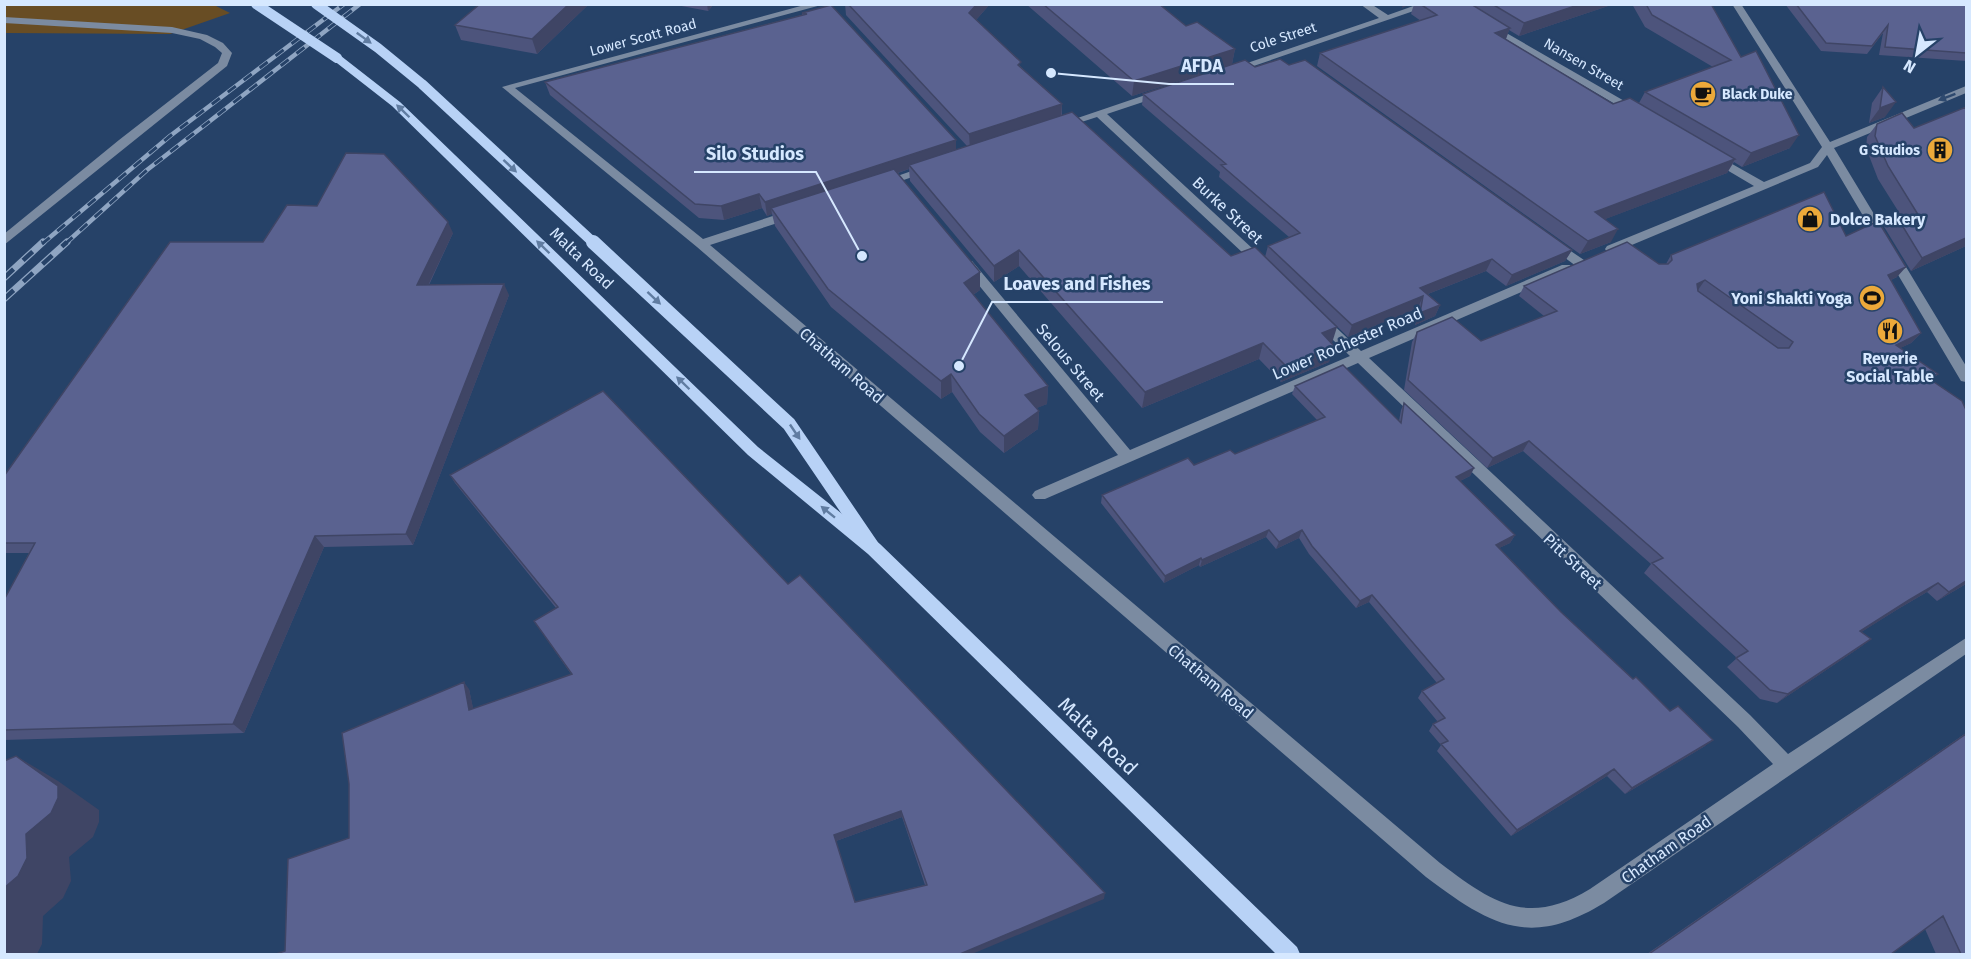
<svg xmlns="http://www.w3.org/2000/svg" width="1971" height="959" viewBox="0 0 1971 959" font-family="'Fira Sans',sans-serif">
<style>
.green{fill:#684d24}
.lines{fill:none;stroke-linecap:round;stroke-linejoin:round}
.minor{fill:#7b8ba1;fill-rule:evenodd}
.major{fill:#b8d2f6;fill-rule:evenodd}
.rail-far1-casing{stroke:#8fa5c2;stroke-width:4.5}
.rail-casing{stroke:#8fa5c2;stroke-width:7}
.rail-far1{stroke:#264268;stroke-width:3;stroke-dasharray:10;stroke-linecap:butt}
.rail{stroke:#264268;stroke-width:4.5;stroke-dasharray:13;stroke-linecap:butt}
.major-bridge-far1{stroke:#b8d2f6;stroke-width:10}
.major-bridge{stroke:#b8d2f6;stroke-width:14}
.wall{fill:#4d547c;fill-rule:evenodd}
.shaded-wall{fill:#3f4565}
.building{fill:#5a6290;stroke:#3f4565;stroke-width:1.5;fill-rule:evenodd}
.oneway{fill:#607ca1}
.oneway2{fill:#2e496e}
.labels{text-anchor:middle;stroke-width:5;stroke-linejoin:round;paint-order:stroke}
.far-street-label{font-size:14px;fill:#d6e8ff;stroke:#264268}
.far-poi-label{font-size:14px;font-weight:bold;fill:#d6e8ff;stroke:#264268;text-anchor:start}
.street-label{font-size:16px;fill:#d6e8ff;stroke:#264268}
.poi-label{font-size:16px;font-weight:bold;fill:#d6e8ff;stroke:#264268;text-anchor:start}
.near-street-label{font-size:20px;fill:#d6e8ff;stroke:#264268}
.leader{fill:none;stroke:#d6e8ff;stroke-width:2}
.callout-dot{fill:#d6e8ff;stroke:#264268;stroke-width:2}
.callout-label{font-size:18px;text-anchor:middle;font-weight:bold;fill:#d6e8ff;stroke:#264268;stroke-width:5;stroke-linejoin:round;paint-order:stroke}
</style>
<rect width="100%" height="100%" fill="#264268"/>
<path class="green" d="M212 4 230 13 170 34 5 33V5Z"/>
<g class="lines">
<path class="minor" d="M808 4H825L515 88 703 239 788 211H796V217L710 245 1440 863C1493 903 1527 927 1590 889L1773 764 1738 727 1358 363 1045 499H1035L1032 495 1035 491 1118 455 964 267 962 264 964 261H972L1130 450 1350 356 1315 323 1313 320 1315 317H1325L1361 351 1562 265H1570L1572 268 1570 271 1369 358 1750 715 1788 754 1966 638V654L1604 903C1529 949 1490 925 1426 877L697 247 502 87Z
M1360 4H1371L1388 15 1419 4H1434L1236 72 1227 70 1379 18Z
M1732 4H1741L1830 142 1966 86V93L1834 148 1966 366V382L1961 381 1827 155 1818 167 1615 252H1607L1605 249 1607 246 1754 186 1710 160V156H1718L1764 182 1810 163 1822 147Z
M4 17 172 27 207 35 223 43 232 53 227 66 4 245V234L119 140 218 63 222 53 215 47 200 39 172 33 4 23Z
M1489 23 1640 110 1641 112 1636 115 1632 114 1486 28 1484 26Z
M1160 90 1165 93 1164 95 1107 114 1266 261 1268 264 1266 267H1258L1097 117 1060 129 1054 126Z
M929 165 935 168 933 170 883 187 877 183Z
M1553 239 1584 260 1586 263 1584 266H1576L1549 246 1547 243Z"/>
<path class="major" d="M333 56H341L400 102 758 447 880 544 1297 947 1300 954H1276L868 554 748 455 392 106 333 60Z"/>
<defs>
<path id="rail-far1" d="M42 244 170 136 344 4
M65 244 147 170 360 4"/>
<path id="rail" d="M4 278 43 242
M4 299 67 242"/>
</defs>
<use href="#rail-far1" class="rail-far1-casing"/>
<use href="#rail" class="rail-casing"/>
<use href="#rail-far1" class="rail-far1"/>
<use href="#rail" class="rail"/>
<path class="major-bridge-far1" d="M256 4 337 58
M316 4 378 48 422 84 595 244"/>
<path class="major-bridge" d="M593 242 789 424 874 549"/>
</g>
<path class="wall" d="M480 4H589L537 54 461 40 455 25Z
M671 4H714L708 11Z
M845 4H990L976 20 1021 67 1062 104V115L1231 256 1332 343 1329 362 1281 382 1259 359 1142 408 1019 266 994 282 910 181 909 169 898 173 980 290 973 295 1048 386 1047 404 1036 408 1039 411 1038 429 1004 453 980 432 952 392 941 399 831 307 775 226 772 214 767 216 762 208 724 220 699 218 550 95 545 82 802 15V13L831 5 956 150 967 146 846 15Z
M1026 4H1159L1186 26 1235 49 1232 64 1132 96Z
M1414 4H1614L1519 36 1509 30 1506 39 1613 104 1639 103 1645 92 1713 67 1645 27 1632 4H1711L1790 148 1742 167 1734 162 1727 173 1605 219 1611 242 1580 254 1317 66 1320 53 1421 21 1411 14Z
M1785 4H1966V61L1879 55 1883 33 1867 54 1821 51Z
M1289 65 1572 250 1565 261 1506 286 1486 271 1428 294 1440 305 1435 316 1415 325 1418 308 1348 337 1265 257 1268 246 1289 237 1219 177 1220 172 1142 105 1143 94 1255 67Z
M1883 87 1885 117 1869 123 1872 103Z
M1966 107V246L1911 271 1883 225 1894 212 1900 214 1878 179 1866 148 1867 137 1877 124 1914 128Z
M453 233 429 285 509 295 413 545 324 547 244 733 4 740V600L29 553H4V476L263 242Z
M1846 236 1897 277 1891 280 1921 333 1911 343 1900 348 1938 374 1931 381 1966 584 1937 601 1927 592 1898 609 1861 632 1871 639 1859 648 1777 703 1760 699 1727 667 1737 658 1644 573 1651 564 1523 451 1487 468 1404 390 1412 342 1417 332 1481 341 1544 316 1519 296 1524 286 1659 264H1666L1671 255Z
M1295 386 1399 421 1401 410 1404 403 1474 468 1470 476 1460 481 1515 535 1510 543 1499 548 1561 612 1705 746 1625 794 1607 776 1511 836 1437 751 1441 745 1429 731 1433 724 1438 722 1418 698 1422 691 1437 683 1369 602 1356 608 1309 554 1299 538 1276 549 1266 537 1200 567 1199 565 1164 583 1101 503 1102 495 1194 465 1235 454 1317 420 1292 394Z
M450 475 788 584 1104 899 285 951 349 838 469 689 473 709 571 674 534 621 556 608 455 483ZM902 817 925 885 855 902 836 841Z
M1966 733V954H1936L1925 929 1891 954H1647Z"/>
<path class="shaded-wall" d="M569 4H589L537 54 532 39Z
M707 4H714L708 11Z
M977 4H990L969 28V13Z
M1403 4H1411L1402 8Z
M1581 4H1614L1519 36 1524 23Z
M1510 28 1505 41 1495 33Z
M1235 49 1232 64 1132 96 1134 81Z
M1896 102 1885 117 1869 123 1880 108Z
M1062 104 1061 119 970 149 969 134Z
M1799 135 1790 148 1742 167 1751 153Z
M956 140V154L909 165V169L775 213 771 208 772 214 767 216 765 202Z
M1735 159 1727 173 1587 226 1595 212Z
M759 194 762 208 724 220 721 206Z
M448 222 453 233 423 296 417 285Z
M1618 229 1611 242 1580 254 1588 241Z
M1966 238V246L1911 271 1922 258Z
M1019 250V266L994 282V266Z
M1572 250 1565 261 1506 286 1512 275Z
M1492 259 1486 271 1415 299 1420 288Z
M1906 267 1897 277 1880 285 1888 275Z
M980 272V290L964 301V283Z
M1705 280 1698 290 1690 294 1697 284Z
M504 284 509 295 413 545 406 534Z
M1423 296 1418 308 1348 337 1352 325Z
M1440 305 1435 316 1415 325 1420 313Z
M1337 327 1332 343 1322 333Z
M1921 333 1911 343 1886 355 1896 345Z
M1263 343 1259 359 1142 408 1145 392Z
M1334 346 1329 362 1281 382 1286 366Z
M951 374 952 392 941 399V381Z
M1048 386 1047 404 1025 413V395Z
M1039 411 1038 429 1004 453V436Z
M1529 441 1523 451 1487 468 1493 458Z
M1474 468 1470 476 1452 485 1456 477Z
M1269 530 1266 537 1200 567 1202 560Z
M1302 530 1299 538 1276 549 1279 542Z
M1515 535 1510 543 1491 552 1496 545Z
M315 536 324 547 244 733 233 724Z
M1201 558 1199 565 1164 583 1165 576Z
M1966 581V584L1937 601 1949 592Z
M1938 583 1927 592 1898 609 1849 640 1860 631 1909 600Z
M1372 595 1369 602 1356 608 1360 601Z
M1871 639 1859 648 1777 703 1788 694Z
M464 682 469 689 475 717 469 710Z
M1713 740 1705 746 1625 794 1632 788Z
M16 756 58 781 99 810V822L93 837 69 857 71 881 63 898 43 916 42 944 37 954H4V888L26 834Z
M1614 769 1607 776 1511 836 1517 830Z
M901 811 902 817 836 841 834 835Z
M1105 893 1104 899 972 954H960Z"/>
<path class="building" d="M480 4H569L532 39 455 25Z
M848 4H977L969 13 1021 62 1018 65 1062 104 969 134Z
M1043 4H1159L1186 26 1197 22 1235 49 1134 81Z
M1420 4H1471L1510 28 1495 33 1613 104 1630 98 1735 159 1595 212 1618 229 1588 241 1320 53 1437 15Z
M1492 4H1581L1524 23Z
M1646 4H1711L1741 57 1756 51 1799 135 1751 153 1645 92 1731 60 1652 15Z
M1796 4H1966V53L1885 47 1888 25 1872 46 1826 43Z
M831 5 956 140 765 202 759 194 721 206 695 204 545 82 807 14 802 13Z
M1280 59 1289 65 1305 60 1572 250 1512 275 1492 259 1420 288 1440 305 1420 313 1423 296 1352 325 1268 246 1300 233 1221 165 1226 164 1143 94 1245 60 1255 67Z
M1883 87 1896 102 1880 108Z
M1966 107V238L1922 258 1894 212 1922 221 1888 166 1875 136 1877 124 1902 113 1914 128Z
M1072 112 1231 256 1255 247 1337 327 1322 333 1334 346 1286 366 1263 343 1145 392 1019 250 994 266 909 165Z
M346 153 384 154 448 222 417 285 504 284 406 534 315 536 233 724 4 730V600L35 543H4V476L170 242H263L287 205 317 206Z
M894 169 980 272 964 283 1048 386 1025 395 1039 411 1004 436 979 414 951 374 941 381 828 289 771 208Z
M1824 192 1846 236 1878 221 1906 267 1888 275 1921 333 1896 345 1938 374 1928 378 1962 401 1966 410V581L1949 592 1938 583 1909 600 1860 631 1871 639 1788 694 1770 690 1736 658 1748 651 1652 563 1663 558 1529 441 1493 458 1408 380 1417 332 1452 317 1481 341 1557 311 1524 286 1627 242 1659 264H1668L1672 260 1671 255ZM1705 280 1793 342 1789 348H1778L1698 291 1697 284Z
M1343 365 1401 423 1404 403 1474 468 1456 477 1515 535 1496 545 1561 612 1633 679 1636 677 1670 711 1678 706 1713 740 1632 788 1614 769 1517 830 1441 744 1448 741 1433 724 1445 718 1422 691 1444 679 1372 595 1360 601 1312 546 1302 530 1279 542 1269 530 1202 560 1201 558 1165 576 1102 495 1188 458 1194 465 1230 450 1235 454 1325 417 1295 386Z
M603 391 788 584 800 575 1105 893 960 954H276L285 951 288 859 349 838V784L342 733 464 682 469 710 572 674 534 621 558 607 450 475ZM901 811 927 885 855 902 834 835Z
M1966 734V954H1961L1943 916 1891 954H1649Z
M16 756 58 786V798L51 813 26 834 27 858 18 876 4 888V761Z"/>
<defs><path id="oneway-solid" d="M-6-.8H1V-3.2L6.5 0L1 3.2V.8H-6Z" transform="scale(1.5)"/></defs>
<g class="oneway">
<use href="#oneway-solid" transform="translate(364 38) rotate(36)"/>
<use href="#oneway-solid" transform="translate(403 111) rotate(-136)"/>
<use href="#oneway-solid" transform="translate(510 166) rotate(43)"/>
<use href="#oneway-solid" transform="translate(543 247) rotate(-136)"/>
<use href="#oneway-solid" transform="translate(654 298) rotate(43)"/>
<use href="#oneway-solid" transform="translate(683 383) rotate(-136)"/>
<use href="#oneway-solid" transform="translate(795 432) rotate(56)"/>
<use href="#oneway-solid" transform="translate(828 512) rotate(-141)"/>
</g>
<use class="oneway2" href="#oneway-solid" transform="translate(1947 97) rotate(159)"/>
<defs>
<symbol id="cafe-disc" viewBox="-11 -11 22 22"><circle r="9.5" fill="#eca93a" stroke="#264268"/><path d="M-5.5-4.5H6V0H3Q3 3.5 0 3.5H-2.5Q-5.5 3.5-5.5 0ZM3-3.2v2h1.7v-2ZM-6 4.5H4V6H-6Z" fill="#111"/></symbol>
<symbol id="building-disc" viewBox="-11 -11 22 22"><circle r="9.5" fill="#eca93a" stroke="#264268"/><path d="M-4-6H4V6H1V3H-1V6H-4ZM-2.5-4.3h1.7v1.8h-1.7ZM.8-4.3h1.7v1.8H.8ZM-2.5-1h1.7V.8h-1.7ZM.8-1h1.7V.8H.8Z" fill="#111"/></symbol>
<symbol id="shop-disc" viewBox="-11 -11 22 22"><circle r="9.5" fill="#eca93a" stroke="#264268"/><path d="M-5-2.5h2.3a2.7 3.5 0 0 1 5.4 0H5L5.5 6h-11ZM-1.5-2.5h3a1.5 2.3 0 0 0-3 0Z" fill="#111"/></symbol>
<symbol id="stadium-disc" viewBox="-11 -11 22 22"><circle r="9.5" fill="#eca93a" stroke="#264268"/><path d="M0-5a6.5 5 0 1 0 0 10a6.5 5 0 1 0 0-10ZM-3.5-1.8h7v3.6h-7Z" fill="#111"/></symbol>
<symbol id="restaurant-disc" viewBox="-11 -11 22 22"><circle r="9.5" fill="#eca93a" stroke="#264268"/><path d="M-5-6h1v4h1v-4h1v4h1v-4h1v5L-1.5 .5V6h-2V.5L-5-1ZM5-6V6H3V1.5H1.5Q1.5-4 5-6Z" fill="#111"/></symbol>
</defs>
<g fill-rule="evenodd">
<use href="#cafe-disc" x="1688" y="79" width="30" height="30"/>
<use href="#building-disc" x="1925" y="135" width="30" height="30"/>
<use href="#shop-disc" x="1795" y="204" width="30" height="30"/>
<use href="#stadium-disc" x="1857" y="283" width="30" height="30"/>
<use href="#restaurant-disc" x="1875" y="316" width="30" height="30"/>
</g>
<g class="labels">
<g class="far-street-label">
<text transform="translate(643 37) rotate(-15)" y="5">Lower Scott Road</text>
<text transform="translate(1283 37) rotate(-18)" y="5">Cole Street</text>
<text transform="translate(1584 64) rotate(30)" y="5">Nansen Street</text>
</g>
<g class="far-poi-label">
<text x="1722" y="99">Black Duke</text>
<text x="1920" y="155" text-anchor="end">G Studios</text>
</g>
<g class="street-label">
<text transform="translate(1228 210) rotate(43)" y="6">Burke Street</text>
<text transform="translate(582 258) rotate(44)" y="6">Malta Road</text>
<text transform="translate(1347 343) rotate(-23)" y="6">Lower Rochester Road</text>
<text transform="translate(1071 362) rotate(50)" y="6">Selous Street</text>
<text transform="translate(842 365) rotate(41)" y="6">Chatham Road</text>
<text transform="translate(1573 561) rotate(43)" y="6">Pitt Street</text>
<text transform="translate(1211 681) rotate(40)" y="6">Chatham Road</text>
<text transform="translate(1666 849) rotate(-35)" y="6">Chatham Road</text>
</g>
<g class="poi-label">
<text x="1830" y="225">Dolce Bakery</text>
<text x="1852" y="304" text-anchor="end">Yoni Shakti Yoga</text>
<text x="1890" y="364" text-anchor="middle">Reverie<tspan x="1890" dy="18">Social Table</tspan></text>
</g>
<g class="near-street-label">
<text transform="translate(1098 736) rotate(44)" y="7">Malta Road</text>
</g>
</g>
<path class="leader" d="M1051 73L1169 84H1234M862 256L816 172H694M959 366L992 302H1163"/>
<g class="callout-dot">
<circle cx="1051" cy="73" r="6"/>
<circle cx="862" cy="256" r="6"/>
<circle cx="959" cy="366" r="6"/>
</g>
<g class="callout-label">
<text x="1202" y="72">AFDA</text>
<text x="755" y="160">Silo Studios</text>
<text x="1077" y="290">Loaves and Fishes</text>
</g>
<rect width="1971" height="959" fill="none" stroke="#d6e8ff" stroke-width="12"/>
<g transform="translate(1917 54) rotate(211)" stroke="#264268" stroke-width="4.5" paint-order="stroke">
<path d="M0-4.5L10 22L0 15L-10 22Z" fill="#d6e8ff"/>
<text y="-9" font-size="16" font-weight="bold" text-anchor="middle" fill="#d6e8ff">N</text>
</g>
</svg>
